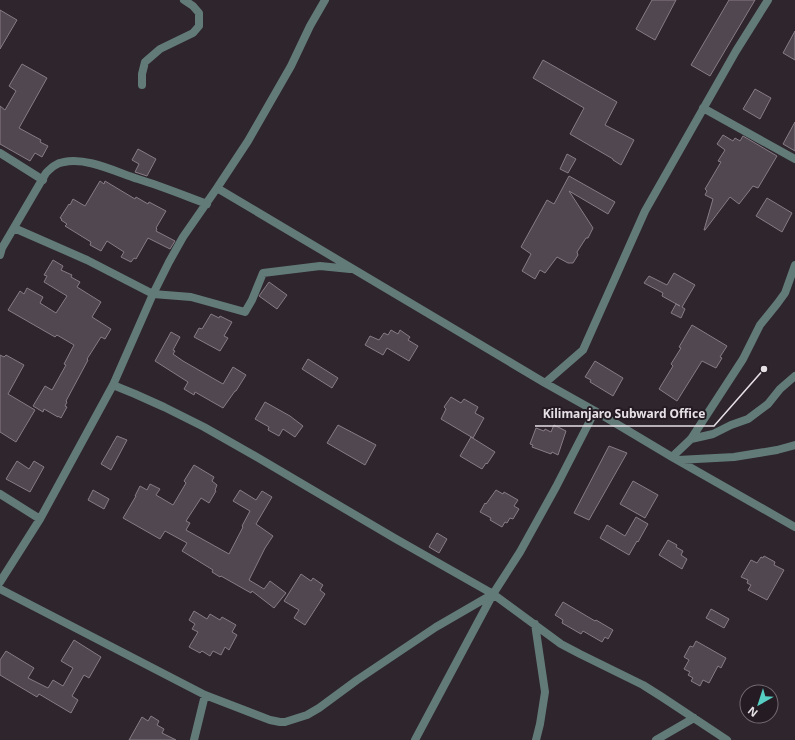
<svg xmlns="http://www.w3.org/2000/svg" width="795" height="740" viewBox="0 0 795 740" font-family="'Noto Sans',sans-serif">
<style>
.building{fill:#514750;stroke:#877c85}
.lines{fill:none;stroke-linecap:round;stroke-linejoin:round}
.street{stroke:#627b78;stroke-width:8}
.leader{fill:none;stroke:#e6e0e5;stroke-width:1.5}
.callout-dot{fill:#e6e0e5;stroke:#241b23;stroke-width:1.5}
.callout-label{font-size:12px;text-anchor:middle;font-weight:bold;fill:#e6e0e5;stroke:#241b23;stroke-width:4;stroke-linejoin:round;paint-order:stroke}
</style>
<rect width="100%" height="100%" fill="#2e252d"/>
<path class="building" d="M652 0H676L655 40 636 29Z
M729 0H755L710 76 691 65Z
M0 10 17 20 0 49Z
M795 31V60L783 53Z
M543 60 617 102 605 125 634 140 621 165 613 160V159L570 134 584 108 533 78Z
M22 64 47 78 19 128 41 140 40 142 48 146 42 157 35 153 30 161 0 144V106L5 110 16 91 9 86Z
M755 89 771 98 760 119 743 109Z
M795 122V151L783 144Z
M723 135 733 141 735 138 740 141 743 136 777 156 758 188 753 186 739 204 730 197 705 230H704L713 199 705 195 707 191 705 189 721 162 718 161 725 150 717 144Z
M138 149 156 159 147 176 135 172 139 164 132 160Z
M567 154 576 159 568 173 560 169Z
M569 176 615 202 608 214 569 191 593 228 588 238H586L577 252 578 255 573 263H568L557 257 545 273 540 270 535 279 522 271 531 254 521 247 547 200 554 204Z
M100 181 104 184 105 181 135 199 136 197 148 204 149 202 166 211 156 228 157 229 156 231 175 241 170 249 148 238 136 259 134 258 131 262 121 257 124 252 107 241 101 251 90 245 91 242 65 226 67 224 61 220 62 219 60 218 69 204 70 205 73 199 85 206Z
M767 198 792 213 782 232 756 216Z
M53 260 63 266 61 270 72 275 71 277 80 282 77 287 101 302 92 317 111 329 105 339 101 337 87 359 88 360 66 401 67 402 65 406 67 407 61 418 58 416V417L44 409 43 412 33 406 45 386 52 390 66 365 64 364 74 345 57 335 55 337 8 310 20 291 24 294 27 288 43 297 40 303 56 313 67 296 44 282 47 276 44 275Z
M674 273 695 285 682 307 685 309 681 318 671 313 676 304 680 306 662 296 663 293 644 283 649 276 667 285Z
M269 282 287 295 277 309 259 296Z
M211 314 219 318 220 316 232 322 224 336 228 338 220 351 194 337 199 328 202 329Z
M692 325 727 346 720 357 722 358 716 368 702 361 677 401 659 389 673 366 671 364 681 348 679 347Z
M391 330 398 334 400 330 410 337 408 340 418 346 409 361 387 348 383 355 365 345 370 336 379 340 384 333 388 335Z
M171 332 180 337 173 350 175 351 173 354 183 361 223 384 233 367 246 375 236 391H235L223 408 195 392 194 395 184 389 188 382 155 361Z
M0 355 4 357 6 355 24 365 8 394 35 410 16 442 0 432Z
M308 359 338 378 332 388 302 369Z
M595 361 623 378 613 396 590 382 591 380 585 377Z
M451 397 461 403 464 399 478 407 475 413 484 418 473 438 441 419 446 409 444 407Z
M265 402 290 416 303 426 295 437 283 429 279 436 268 430 269 427 255 419Z
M338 425 376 445 365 465 327 443Z
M554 425 566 431 558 455 552 452 551 454 532 447 533 445 530 444 536 428 544 431 545 429 551 432Z
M117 436 127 440 111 470 101 464Z
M471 437 495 452 487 464 486 463 482 469 460 456Z
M609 446 627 453 589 520 574 513Z
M17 461 29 469 34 461 44 467 30 492 6 479Z
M194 465 214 477 212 481 217 485 215 490 216 491 209 503 201 498 186 521 190 523 186 530 229 554 243 527 242 526 250 511 233 501 240 490 256 500 262 491 272 497 256 524 273 536 265 548 249 580 264 589 270 581 286 593 274 608 252 591 251 593 221 576 220 577 212 572 213 570 182 551 187 543 165 531 160 539 123 518 136 496H135L140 486 147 490 150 484 160 489 156 495 173 505 186 483 184 481Z
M633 481 658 495 645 518 620 504Z
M93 490 109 499 104 509 88 500Z
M496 490 503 494 504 492 518 500 514 506 519 509 513 519 510 518 507 523 505 522 502 527 490 520 491 518 480 512 485 503 486 504Z
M636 517 648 524 638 542 637 541 629 555 600 538 607 525 625 536Z
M437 533 447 539 439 553 429 547Z
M668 540 677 545 676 547 683 551 681 555 687 559 682 569 659 555Z
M764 556 775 562 774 565 784 570 767 600 748 590 751 585 747 583 748 580 741 577 751 560 757 563 761 557 763 558Z
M301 574 311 581 313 578 323 585 320 590 325 594 305 625 294 618 299 610 284 601Z
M563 602 595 621 596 620 613 630 608 639 605 637 602 642 583 631 581 634 562 623 563 620 555 615Z
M711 609 729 619 724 628 706 618Z
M194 611 207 619 210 614 220 620 222 617 236 625 232 632 237 635 229 650 225 647 221 655 213 651 210 656 202 651 200 653 189 647 198 632 192 629 195 624 189 620Z
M74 640 101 657 89 678 84 675 72 696 78 700 71 713 39 694 37 697 0 675V660L6 651 34 668 28 678 48 688 53 680 63 686 73 668 61 661Z
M696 641 726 658 721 668 718 666 709 683 703 680 700 686 691 681 693 678 688 675 690 672 684 669 689 660 684 657 690 646 693 647Z
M151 716 159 721 157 725 164 729 162 733 176 740H129L142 717 148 721Z"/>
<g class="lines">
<path class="street" d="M142 85V74L145 62 160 49 193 33 199 26V13L193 6 184 0
M703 108 795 159
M0 153 43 180
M217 188 545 383 595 411 672 457 795 527
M14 228 87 260 153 294 191 297 245 312 252 300 263 273 320 266 350 269
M0 255 2 248 46 173C51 168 56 163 64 162 87 157 116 172 138 179 161 186 183 195 207 204
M545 383 583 350 645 211 736 51 768 0
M113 385 135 394 164 407 204 427 255 456 396 539 493 594 561 644 580 654 643 685 662 697 727 740
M691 439 713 434 731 425 748 419 768 404 780 389 795 376
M672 457 691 439 743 359 760 325 777 304 785 293 795 265
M678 460 734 457 777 450 795 445
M0 494 40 519
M0 582 40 519 113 385 153 294 169 262 183 237 217 188 248 141 291 66 310 26 325 0
M0 589 205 695 270 720 280 722H285L307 715 319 708 357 680 436 627 493 594 520 552 556 487 595 411
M535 624 545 692 540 724 536 740
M194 740 205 695
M415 740 493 594
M656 740 694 718"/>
</g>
<path class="leader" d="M764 369L714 426H535"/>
<circle class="callout-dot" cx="764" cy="369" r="4"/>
<g class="callout-label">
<text x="624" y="418">Kilimanjaro Subward Office</text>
</g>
<g transform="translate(759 704) rotate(219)"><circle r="19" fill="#241b23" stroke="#726a71"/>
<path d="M0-3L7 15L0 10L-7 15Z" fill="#57cec2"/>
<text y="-6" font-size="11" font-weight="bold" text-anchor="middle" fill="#e6e0e5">N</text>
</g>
</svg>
